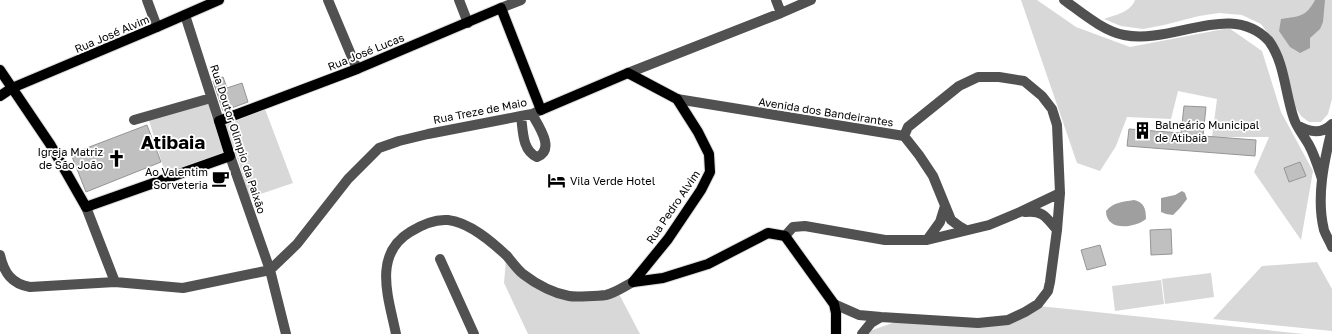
<svg xmlns="http://www.w3.org/2000/svg" width="1332" height="334" viewBox="0 0 1332 334" font-family="'Golos Text',sans-serif">
<style>
.green{fill:#d8d8d8}
.water{fill:#9f9f9f}
.building{fill:#c0c0c0;stroke:#959595}
.lines{fill:none;stroke-linecap:round;stroke-linejoin:round}
.major-casing{stroke:#dbdbdb;stroke-width:12}
.minor{stroke:#515151;stroke-width:10}
.major{stroke:#000;stroke-width:10}
.labels{text-anchor:middle;stroke-width:3.5;stroke-linejoin:round;paint-order:stroke}
.street-label{font-size:11px;fill:#000;stroke:#fff}
.poi-label{font-size:11px;fill:#000;stroke:#fff;text-anchor:start}
.town-label{font-size:19px;font-weight:bold;fill:#000;stroke:#fff}
</style>
<rect width="100%" height="100%" fill="#fff"/>
<path class="green" d="M1021 0H1037L1076 27 1130 47 1229 28 1262 51 1281 112 1313 171 1301 240 1254 172 1269 137H1212L1217 99 1178 91 1171 119 1127 117 1116 146 1100 171 1077 163Z
M1135 0H1332V99L1328 114 1321 122H1309L1301 116 1294 105 1288 75 1279 48 1261 24 1242 15 1219 13 1199 16 1164 25 1143 29 1121 26 1104 19C1115 15 1131 12 1135 0Z
M209 102 211 114 224 153 165 173 148 117Z
M265 109 293 183 249 198 239 163 224 126Z
M506 260 521 277 543 293 569 300 619 294 640 334H528L504 283Z
M1317 262 1332 289V331L1213 319 1262 266Z
M1211 273 1214 297 1165 304 1162 279Z
M1161 280 1164 304 1115 311 1112 286Z
M1039 306 1304 334H869L864 333 904 319 977 324Z"/>
<path class="water" d="M1315 0H1325L1323 22 1320 29 1310 38V48L1300 53 1290 47 1279 31 1281 19C1300 16 1306 17 1315 0Z
M1182 191 1185 193 1187 199 1180 208 1173 215 1166 214 1161 212V198L1175 195Z
M1134 200C1144 202 1146 209 1146 219 1135 228 1106 232 1106 211 1114 202 1122 202 1134 200Z"/>
<path class="building" d="M223 77 227 88 242 83 248 102 223 111 213 81Z
M1184 106 1206 107 1203 136 1256 140 1255 156 1127 146 1129 129 1181 133Z
M147 125 161 162 86 192 71 154Z
M1300 162 1306 176 1289 182 1284 168Z
M1171 229 1172 254 1151 255 1150 230Z
M1100 245 1106 265 1087 270 1081 250Z"/>
<g class="lines">
<defs>
<path id="major" d="M0 70 50 144 86 207 230 156 219 121 357 69 501 8 541 110 628 73 677 99 698 132 709 154 710 172 701 190 668 239 633 282
M0 96 12 88 157 27 219 0
M633 282 663 278 708 264 768 233 785 236 834 304 836 313V334"/>
</defs>
<use href="#major" class="major-casing"/>
<path class="minor" d="M147 0 157 27
M328 0 357 69
M459 0 468 23
M776 0 781 13
M1064 0C1081 12 1103 31 1124 35 1173 45 1231 0 1269 41 1285 63 1285 94 1294 119 1297 128 1304 136 1309 145 1315 156 1318 167 1322 179
M501 8 521 0
M185 15 219 121
M628 73 781 13 811 0
M677 99 904 136
M521 116C523 130 522 151 537 157 556 150 538 125 532 114
M134 120 211 98
M1297 125C1309 132 1321 135 1332 124
M1332 129C1324 161 1316 198 1324 230 1326 236 1330 241 1332 247
M904 136 919 155 933 176 951 220 959 226 966 230
M230 156 270 270 286 334
M86 207 115 282
M1025 212C1043 210 1046 217 1057 230
M785 236 793 227 805 226 885 240H927L989 225 1020 212 1060 193
M927 240 940 222 945 206
M0 255C4 273 12 284 30 287L115 282 183 288 270 270
M440 259 474 334
M270 270 297 244 348 179 379 148 399 141 428 134 521 116 532 114 541 110
M834 304 859 315 881 317 978 323 1008 320 1025 312 1038 304 1048 291 1050 282 1057 230 1060 193 1057 125 1052 109 1042 96 1024 81 999 77H978L959 86 908 127 904 136
M396 334C389 299 372 255 410 232 421 225 435 219 448 220 469 222 492 242 507 256 512 262 517 269 523 274 536 284 553 293 569 296 575 297 599 296 606 295 615 293 625 286 633 282
M862 334 871 323 881 317"/>
<use href="#major" class="major"/>
</g>
<defs>
<symbol id="building-bare" viewBox="-9 -9 18 18"><path d="M-4-6H4V6H1V3H-1V6H-4ZM-2.5-4.3h1.7v1.8h-1.7ZM.8-4.3h1.7v1.8H.8ZM-2.5-1h1.7V.8h-1.7ZM.8-1h1.7V.8H.8Z" fill="#000" stroke="#fff" stroke-width="2.5" paint-order="stroke"/></symbol>
<symbol id="church-bare" viewBox="-9 -9 18 18"><path d="M-1.2-6h2.4v3.5h3.3v2.4h-3.3V6h-2.4V-.1h-3.3v-2.4h3.3Z" fill="#000" stroke="#fff" stroke-width="2.5" paint-order="stroke"/></symbol>
<symbol id="cafe-bare" viewBox="-9 -9 18 18"><path d="M-5.5-4.5H6V0H3Q3 3.5 0 3.5H-2.5Q-5.5 3.5-5.5 0ZM3-3.2v2h1.7v-2ZM-6 4.5H4V6H-6Z" fill="#000" stroke="#fff" stroke-width="2.5" paint-order="stroke"/></symbol>
<symbol id="hotel-bare" viewBox="-9 -9 18 18"><path d="M-6-4.5h1.5V1H6V5H4.5V3h-9V5H-6ZM-4 0a1.8 1.8 0 1 1 3.6 0ZM.5 0V-2.5h3Q6-2.5 6 0Z" fill="#000" stroke="#fff" stroke-width="2.5" paint-order="stroke"/></symbol>
</defs>
<g fill-rule="evenodd">
<use href="#building-bare" x="1130" y="118" width="25" height="25"/>
<use href="#church-bare" x="104" y="146" width="25" height="25"/>
<use href="#cafe-bare" x="208" y="166" width="25" height="25"/>
<use href="#hotel-bare" x="544" y="168" width="25" height="25"/>
</g>
<g class="labels">
<g class="street-label">
<text transform="translate(112 34) rotate(-23)" y="4">Rua José Alvim</text>
<text transform="translate(366 52) rotate(-22)" y="4">Rua José Lucas</text>
<text transform="translate(480 111) rotate(-11)" y="4">Rua Treze de Maio</text>
<text transform="translate(826 112) rotate(9)" y="4">Avenida dos Bandeirantes</text>
<text transform="translate(238 139) rotate(72)" y="4">Rua Doutor Olimpio da Paixão</text>
<text transform="translate(673 207) rotate(-56)" y="4">Rua Pedro Alvim</text>
</g>
<g class="poi-label">
<text x="1155" y="129">Balneário Municipal<tspan x="1155" dy="13">de Atibaia</tspan></text>
<text x="103" y="156" text-anchor="end">Igreja Matriz<tspan x="103" dy="13">de São João</tspan></text>
<text x="208" y="176" text-anchor="end">Ao Valentim<tspan x="208" dy="13">Sorveteria</tspan></text>
<text x="570" y="185">Vila Verde Hotel</text>
</g>
<g class="town-label">
<text x="173" y="149">Atibaia</text>
</g>
</g>
</svg>
